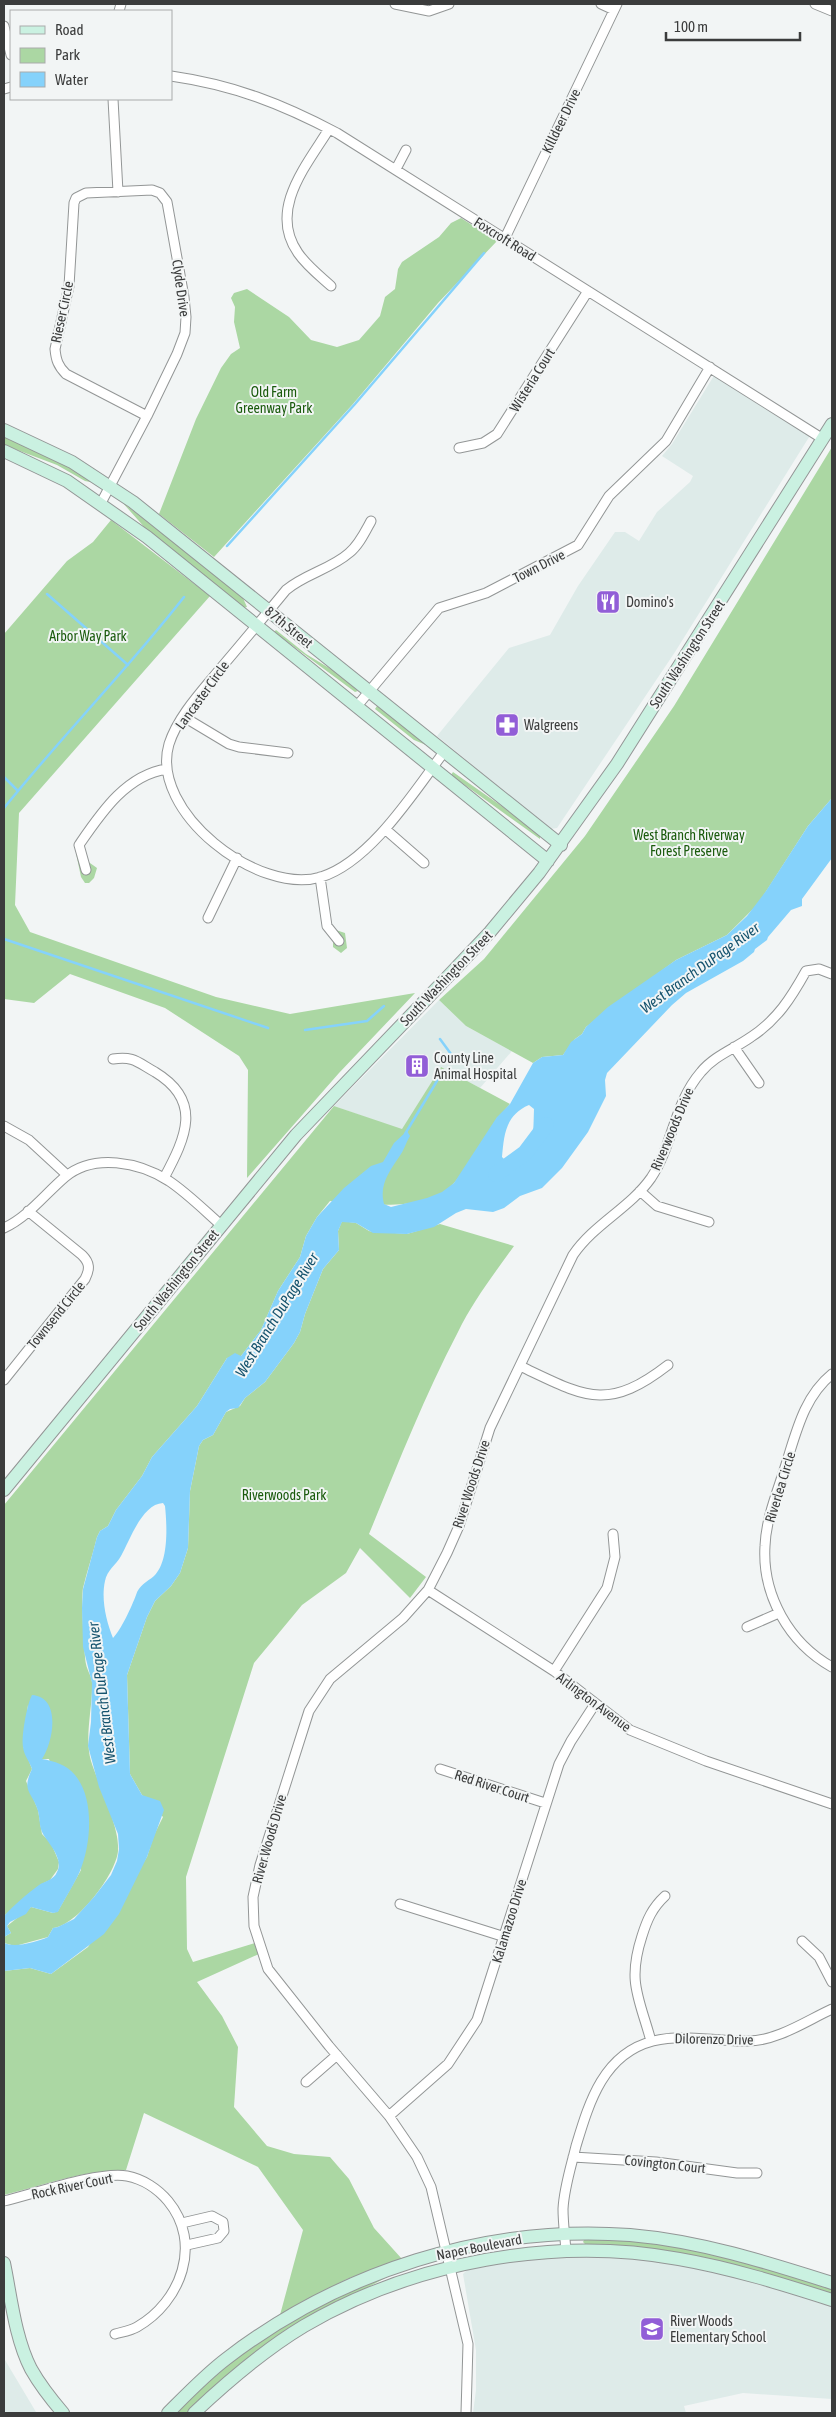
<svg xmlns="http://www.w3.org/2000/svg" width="836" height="2417" viewBox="0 0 836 2417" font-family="'Asap Condensed',sans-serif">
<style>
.built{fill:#deebe9}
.green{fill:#abd7a3}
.water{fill:#85d2fb;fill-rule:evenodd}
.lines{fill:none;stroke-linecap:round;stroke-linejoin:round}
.stream{stroke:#85d2fb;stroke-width:2.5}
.river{stroke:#85d2fb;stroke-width:16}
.street-casing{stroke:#939696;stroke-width:11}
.secondary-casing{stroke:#939696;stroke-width:14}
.street{stroke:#fff;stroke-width:9}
.secondary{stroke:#caf1e1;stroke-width:12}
.labels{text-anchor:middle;stroke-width:4;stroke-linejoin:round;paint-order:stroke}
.street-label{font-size:14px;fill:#3b3c3c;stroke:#f2f5f5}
.park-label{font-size:14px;fill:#1a5b0d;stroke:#f2f5f5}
.poi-label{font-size:14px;fill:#3b3c3c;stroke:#f2f5f5;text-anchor:start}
.water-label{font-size:15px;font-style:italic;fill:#15536e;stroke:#f2f5f5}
</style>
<rect width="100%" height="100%" fill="#f2f5f5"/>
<path class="built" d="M715 374 811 434 675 652 557 828 551 829 437 736 509 648 550 635 578 586 615 532H625L639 541 657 512 690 482 693 476 662 456 672 444Z
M439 1000 466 1026 512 1051 480 1088 441 1067 402 1130 334 1106Z
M570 2256H612L654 2260 735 2276 832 2307V2399L743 2393 684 2406 686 2413H473L476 2390V2350L463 2274 467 2270 517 2260Z
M5 2360 36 2412 37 2413H4Z"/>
<path class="green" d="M461 218 497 241 438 303 353 404 214 557 159 514 196 419 221 368 231 354 240 348 234 322 235 307 231 298 234 293 247 289 289 317 311 340 337 347 359 340 380 316 385 297 395 289 398 269 402 262 439 237 451 223Z
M4 436 59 461 95 483 85 481 57 465 4 445Z
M832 447V798L808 826 758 904 727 935 676 960 586 1027 582 1034 575 1039 563 1055 542 1057 533 1063 466 1026 439 1000 484 959 585 836 674 706Z
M122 502 242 596 247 607 243 608 146 529Z
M111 520 210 596 19 813 15 905 30 932 216 997 290 1014 415 993 339 1073 247 1178 248 1070 239 1056 165 1008 70 974 34 1003 4 999V634L67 561 93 542Z
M276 630 306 654 339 674 358 691 355 692 274 632Z
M377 706H379L426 745 414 740 375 709Z
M453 772 503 807 540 836V839L451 775Z
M76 853 97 868 94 878 89 883H85L81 877Z
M336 930 345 933 347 948 341 953 333 947V931Z
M441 1067 510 1104C488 1127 476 1157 455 1182 428 1214 366 1204 330 1201L317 1217 306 1236 300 1257 278 1291 261 1330 241 1356 227 1358 197 1406 152 1457 142 1476 116 1510 108 1526 100 1531 97 1537C93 1554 87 1571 83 1588 81 1599 84 1652 86 1664 87 1670 91 1675 92 1682 93 1707 84 1737 91 1761 99 1786 120 1827 118 1851 116 1874 77 1926 53 1928L48 1937 15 1946 4 1943V1937L11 1933 7 1926 31 1907 53 1913 58 1911 81 1870 49 1759H41L28 1705 23 1746 32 1769 26 1781 38 1810 42 1834 51 1843 59 1862 58 1869 50 1880 40 1885 4 1916V1505L334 1106 402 1129Z
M342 1221 356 1223 369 1231 378 1233 383 1232 407 1234 440 1224 514 1246C494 1274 473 1301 458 1332 424 1397 397 1466 369 1534L426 1577 410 1598 360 1548 346 1573 302 1605 254 1663 186 1877 187 1949 193 1962 255 1943 259 1954 197 1982 222 2016 238 2047 234 2107 267 2146 294 2154 330 2157 349 2179 374 2228 402 2259 347 2279 280 2315 303 2230 258 2167 144 2113 126 2170C84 2170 44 2185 4 2195V1971L30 1968 51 1974 88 1947 147 1857 154 1835 163 1817 142 1795 130 1774 127 1675 147 1617 155 1601 171 1586 180 1573 188 1548 190 1491 199 1446 203 1440 213 1435 226 1412 240 1406 245 1398 265 1382 294 1343 300 1332 305 1314 323 1269 339 1250 338 1231Z
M584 2240H630L698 2249 832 2287V2295L702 2257 671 2252 587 2246 583 2242Z
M428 2263 391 2275 359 2292 188 2413H172L235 2359 289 2321 384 2276Z"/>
<path class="water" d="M832 798V858L802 899V906L791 910 768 937 767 940 755 949 754 952 743 961 686 993 672 1005 607 1073 605 1080 606 1096 588 1132 562 1168 542 1188 520 1196 504 1208 493 1212 466 1209 456 1213 434 1227 407 1234 373 1233 356 1223 342 1222 338 1231 339 1250 323 1269 305 1314 300 1332 294 1343 265 1382 245 1398 238 1408 230 1409 226 1412 213 1435 203 1440 199 1446 190 1491 188 1548 180 1573 171 1586 155 1601 147 1617 127 1675 130 1774 142 1795 160 1801 164 1810 147 1857 119 1914 104 1934 51 1974 30 1968 4 1971V1943C15 1948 37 1942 48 1937L53 1928 58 1927 74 1919 94 1897 111 1875 117 1861 119 1849 118 1834 99 1787 88 1746 91 1722 92 1683 83 1647 82 1608 83 1589 97 1537 100 1531 108 1526 116 1510 142 1476 152 1457 197 1406 227 1358 235 1353 241 1356 261 1330 278 1291 300 1257 306 1236 317 1217 344 1188 371 1166 383 1162 394 1143 407 1131 410 1136C406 1142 404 1151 399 1157 389 1172 379 1185 384 1204L391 1207 427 1198 442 1192 454 1183 497 1117 510 1104 533 1063 542 1057 563 1055 571 1042 582 1034 586 1027 608 1007 676 960 727 935 747 916 766 891 808 826ZM529 1105 534 1109C533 1131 536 1158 508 1163L502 1157C504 1136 505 1115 529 1105ZM163 1503 165 1506C167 1525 169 1562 154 1576 147 1582 139 1585 136 1595 132 1606 121 1630 113 1638 106 1621 101 1599 105 1581 107 1570 116 1565 121 1556 130 1540 142 1504 163 1503Z
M32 1695C62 1697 53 1743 42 1759 54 1761 67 1765 75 1775 95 1799 91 1844 80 1871 74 1885 65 1898 58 1912L53 1913 31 1907 26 1914 10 1922 7 1926 11 1933 4 1937V1916C14 1905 27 1894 39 1885 45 1881 54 1880 57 1872 64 1859 49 1844 43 1834 39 1827 40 1819 38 1811 32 1791 21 1792 32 1769 30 1762 24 1756 23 1747 21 1737 27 1704 32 1695Z"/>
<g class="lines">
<path class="stream" d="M227 546 355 404 484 253
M47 594 128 665
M4 777 18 791
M4 808C62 736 127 670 184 597
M4 939 268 1028
M305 1030 367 1021 384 1006
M440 1039 451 1054 448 1062
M405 1134 443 1071"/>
<path class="river" d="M496 1174 525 1153 546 1125"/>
<defs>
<path id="street" d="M395 4 429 11 449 4
M601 4 614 10
M815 4 832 11
M119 11 121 4
M4 26 11 55
M171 76C234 85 282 104 337 133L823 439
M4 89 11 87
M113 99 118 192
M329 129C306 166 268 210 298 253 307 266 320 276 331 286
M396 169 406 150
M505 238 617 4
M459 448 483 443 497 434 588 291
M101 503 147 416 177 354 185 333 186 317 184 297 167 202 160 193 152 190 86 193 76 198 74 203 69 286 55 349C56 360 58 366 66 374L147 416
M371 521C365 532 359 545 349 553 331 569 305 574 286 590 264 617 242 643 220 669 202 691 178 716 169 744 149 812 259 896 321 877 370 862 414 792 444 752
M357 706 439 608 486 593 578 545 609 496 666 441 710 367
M184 717 229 744 239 747 288 753
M385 829 424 863
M86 870 79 845C101 813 126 775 167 769
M320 877 327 926 339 941
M208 918 237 858
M734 1047 759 1083
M113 1059C134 1056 137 1062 155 1072 203 1101 186 1137 164 1178
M4 1126 29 1140 67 1175
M640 1191 657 1206 709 1222
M4 1228C28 1217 45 1194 65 1177 94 1153 139 1162 169 1181 187 1193 204 1210 221 1225
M520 1366C584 1396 606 1413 668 1365
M832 1374C805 1396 797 1429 787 1461 779 1488 766 1517 765 1546 762 1595 789 1643 832 1667
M4 1380 85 1279C90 1269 90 1263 82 1255L28 1211
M428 1590 554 1671 630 1730 706 1761 832 1804
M747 1627 779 1613
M554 1671 607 1588 615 1557 613 1534
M440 1769 545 1803
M400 1904 505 1937
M802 1941 819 1957 832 1982
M651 2041C639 1997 627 1982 642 1936 647 1920 652 1908 665 1896
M306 2082 337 2055
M389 2116 448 2064 477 2020 559 1764 571 1741 595 1704
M573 2157 656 2162 737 2173H757
M4 2201C34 2194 98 2171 127 2176 143 2179 158 2189 168 2201 203 2243 181 2302 137 2327 130 2331 122 2332 115 2334
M182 2223 212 2216 223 2222 224 2231 218 2238 187 2245
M566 2251C565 2237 563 2223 563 2209 564 2188 571 2167 576 2146 589 2103 603 2054 653 2041 685 2033 715 2042 748 2041 777 2041 806 2021 832 2009
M466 2413 468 2344 431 2187 417 2157 389 2116 329 2046 268 1969 254 1926 253 1897 260 1865 309 1711 330 1679 403 1618 428 1590 447 1553 459 1526 490 1428 573 1255C594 1224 630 1208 651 1178 673 1145 674 1103 701 1072 714 1056 734 1049 751 1037 777 1020 791 998 806 971L819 969 832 974"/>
<path id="secondary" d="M4 430 72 462 133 502 561 845
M4 451 67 481 147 537 548 861
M4 1490 296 1135 437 988 490 932 539 873 617 764 832 424
M4 2263C11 2297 15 2338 31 2369 40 2385 51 2399 63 2413
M168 2413C186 2395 205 2375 226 2359 339 2272 486 2224 630 2235 700 2241 766 2262 832 2283
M194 2413C228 2381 264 2350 304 2326 413 2262 554 2236 679 2259 731 2268 782 2284 832 2300"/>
</defs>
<use href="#street" class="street-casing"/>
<use href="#secondary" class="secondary-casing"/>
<use href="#street" class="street"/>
<use href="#secondary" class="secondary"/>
</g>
<defs>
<symbol id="restaurant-square" viewBox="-11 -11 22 22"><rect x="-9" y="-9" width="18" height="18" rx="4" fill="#925ed7" stroke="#f2f5f5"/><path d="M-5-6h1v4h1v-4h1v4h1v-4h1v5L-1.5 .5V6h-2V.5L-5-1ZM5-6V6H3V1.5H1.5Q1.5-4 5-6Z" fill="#fff"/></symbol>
<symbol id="pharmacy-square" viewBox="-11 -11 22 22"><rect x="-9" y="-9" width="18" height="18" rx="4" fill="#925ed7" stroke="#f2f5f5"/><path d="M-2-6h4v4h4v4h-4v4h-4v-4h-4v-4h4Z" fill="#fff"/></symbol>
<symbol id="building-square" viewBox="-11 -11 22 22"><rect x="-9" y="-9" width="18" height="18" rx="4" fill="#925ed7" stroke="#f2f5f5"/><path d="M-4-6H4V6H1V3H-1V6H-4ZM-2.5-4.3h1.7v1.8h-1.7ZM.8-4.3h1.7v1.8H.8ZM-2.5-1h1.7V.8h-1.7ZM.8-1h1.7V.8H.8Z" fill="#fff"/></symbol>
<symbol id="school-square" viewBox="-11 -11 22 22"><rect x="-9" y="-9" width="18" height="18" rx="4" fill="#925ed7" stroke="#f2f5f5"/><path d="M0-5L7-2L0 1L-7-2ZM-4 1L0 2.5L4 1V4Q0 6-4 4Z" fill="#fff"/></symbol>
</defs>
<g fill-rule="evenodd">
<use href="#restaurant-square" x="594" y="588" width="28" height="28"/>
<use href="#pharmacy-square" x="493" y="711" width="28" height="28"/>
<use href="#building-square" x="403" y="1052" width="28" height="28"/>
<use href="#school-square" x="638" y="2315" width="28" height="28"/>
</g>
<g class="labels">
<g class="street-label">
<text transform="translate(561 121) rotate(-64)" y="5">Killdeer Drive</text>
<text transform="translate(505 239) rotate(32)" y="5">Foxcroft Road</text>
<text transform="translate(181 288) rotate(82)" y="5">Clyde Drive</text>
<text transform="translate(62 312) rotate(-78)" y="5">Rieser Circle</text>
<text transform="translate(532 380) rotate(-58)" y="5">Wisteria Court</text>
<text transform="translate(539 566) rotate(-27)" y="5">Town Drive</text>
<text transform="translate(289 627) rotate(39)" y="5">87th Street</text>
<text transform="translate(687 654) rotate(-57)" y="5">South Washington Street</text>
<text transform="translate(202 695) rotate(-54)" y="5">Lancaster Circle</text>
<text transform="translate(446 978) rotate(-46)" y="5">South Washington Street</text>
<text transform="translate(672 1129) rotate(-67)" y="5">Riverwoods Drive</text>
<text transform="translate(176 1280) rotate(-51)" y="5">South Washington Street</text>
<text transform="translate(56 1315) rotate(-51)" y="5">Townsend Circle</text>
<text transform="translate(471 1484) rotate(-72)" y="5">River Woods Drive</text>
<text transform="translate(780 1487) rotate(-73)" y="5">Riverlea Circle</text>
<text transform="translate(594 1702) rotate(37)" y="5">Arlington Avenue</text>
<text transform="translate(492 1786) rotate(18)" y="5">Red River Court</text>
<text transform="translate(269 1839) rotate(-74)" y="5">River Woods Drive</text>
<text transform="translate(509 1921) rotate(-73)" y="5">Kalamazoo Drive</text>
<text transform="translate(714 2039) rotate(1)" y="5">Dilorenzo Drive</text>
<text transform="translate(665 2164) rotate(6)" y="5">Covington Court</text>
<text transform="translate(72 2186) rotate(-12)" y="5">Rock River Court</text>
<text transform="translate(479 2247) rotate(-11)" y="5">Naper Boulevard</text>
</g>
<g class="park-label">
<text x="274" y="397">Old Farm<tspan x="274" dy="16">Greenway Park</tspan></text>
<text x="88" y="641">Arbor Way Park</text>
<text x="689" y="840">West Branch Riverway<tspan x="689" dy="16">Forest Preserve</tspan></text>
<text x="284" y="1500">Riverwoods Park</text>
</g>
<g class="poi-label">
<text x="626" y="607">Domino's</text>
<text x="524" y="730">Walgreens</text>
<text x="434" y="1063">County Line<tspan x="434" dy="16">Animal Hospital</tspan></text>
<text x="670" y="2326">River Woods<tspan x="670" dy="16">Elementary School</tspan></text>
</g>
<g class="water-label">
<text transform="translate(700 968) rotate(-36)" y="5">West Branch DuPage River</text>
<text transform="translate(277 1315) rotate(-58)" y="5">West Branch DuPage River</text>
<text transform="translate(102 1693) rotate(-97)" y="5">West Branch DuPage River</text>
</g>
</g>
<rect width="836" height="2417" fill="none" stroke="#3b3c3c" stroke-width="10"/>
<rect x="10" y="10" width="162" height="90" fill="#f2f5f5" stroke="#a9abab"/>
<rect x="20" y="26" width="25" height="8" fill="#caf1e1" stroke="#a9abab"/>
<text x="55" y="35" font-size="15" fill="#3b3c3c">Road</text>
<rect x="20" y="48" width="25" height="15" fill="#abd7a3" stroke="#a9abab"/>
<text x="55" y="60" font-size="15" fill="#3b3c3c">Park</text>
<rect x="20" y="72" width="25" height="15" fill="#85d2fb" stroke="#a9abab"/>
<text x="55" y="85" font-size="15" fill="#3b3c3c">Water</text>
<path d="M666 32v8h134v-8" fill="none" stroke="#3b3c3c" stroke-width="2.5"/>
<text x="674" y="32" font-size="15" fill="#3b3c3c" stroke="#f2f5f5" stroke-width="4" paint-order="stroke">100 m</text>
</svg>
